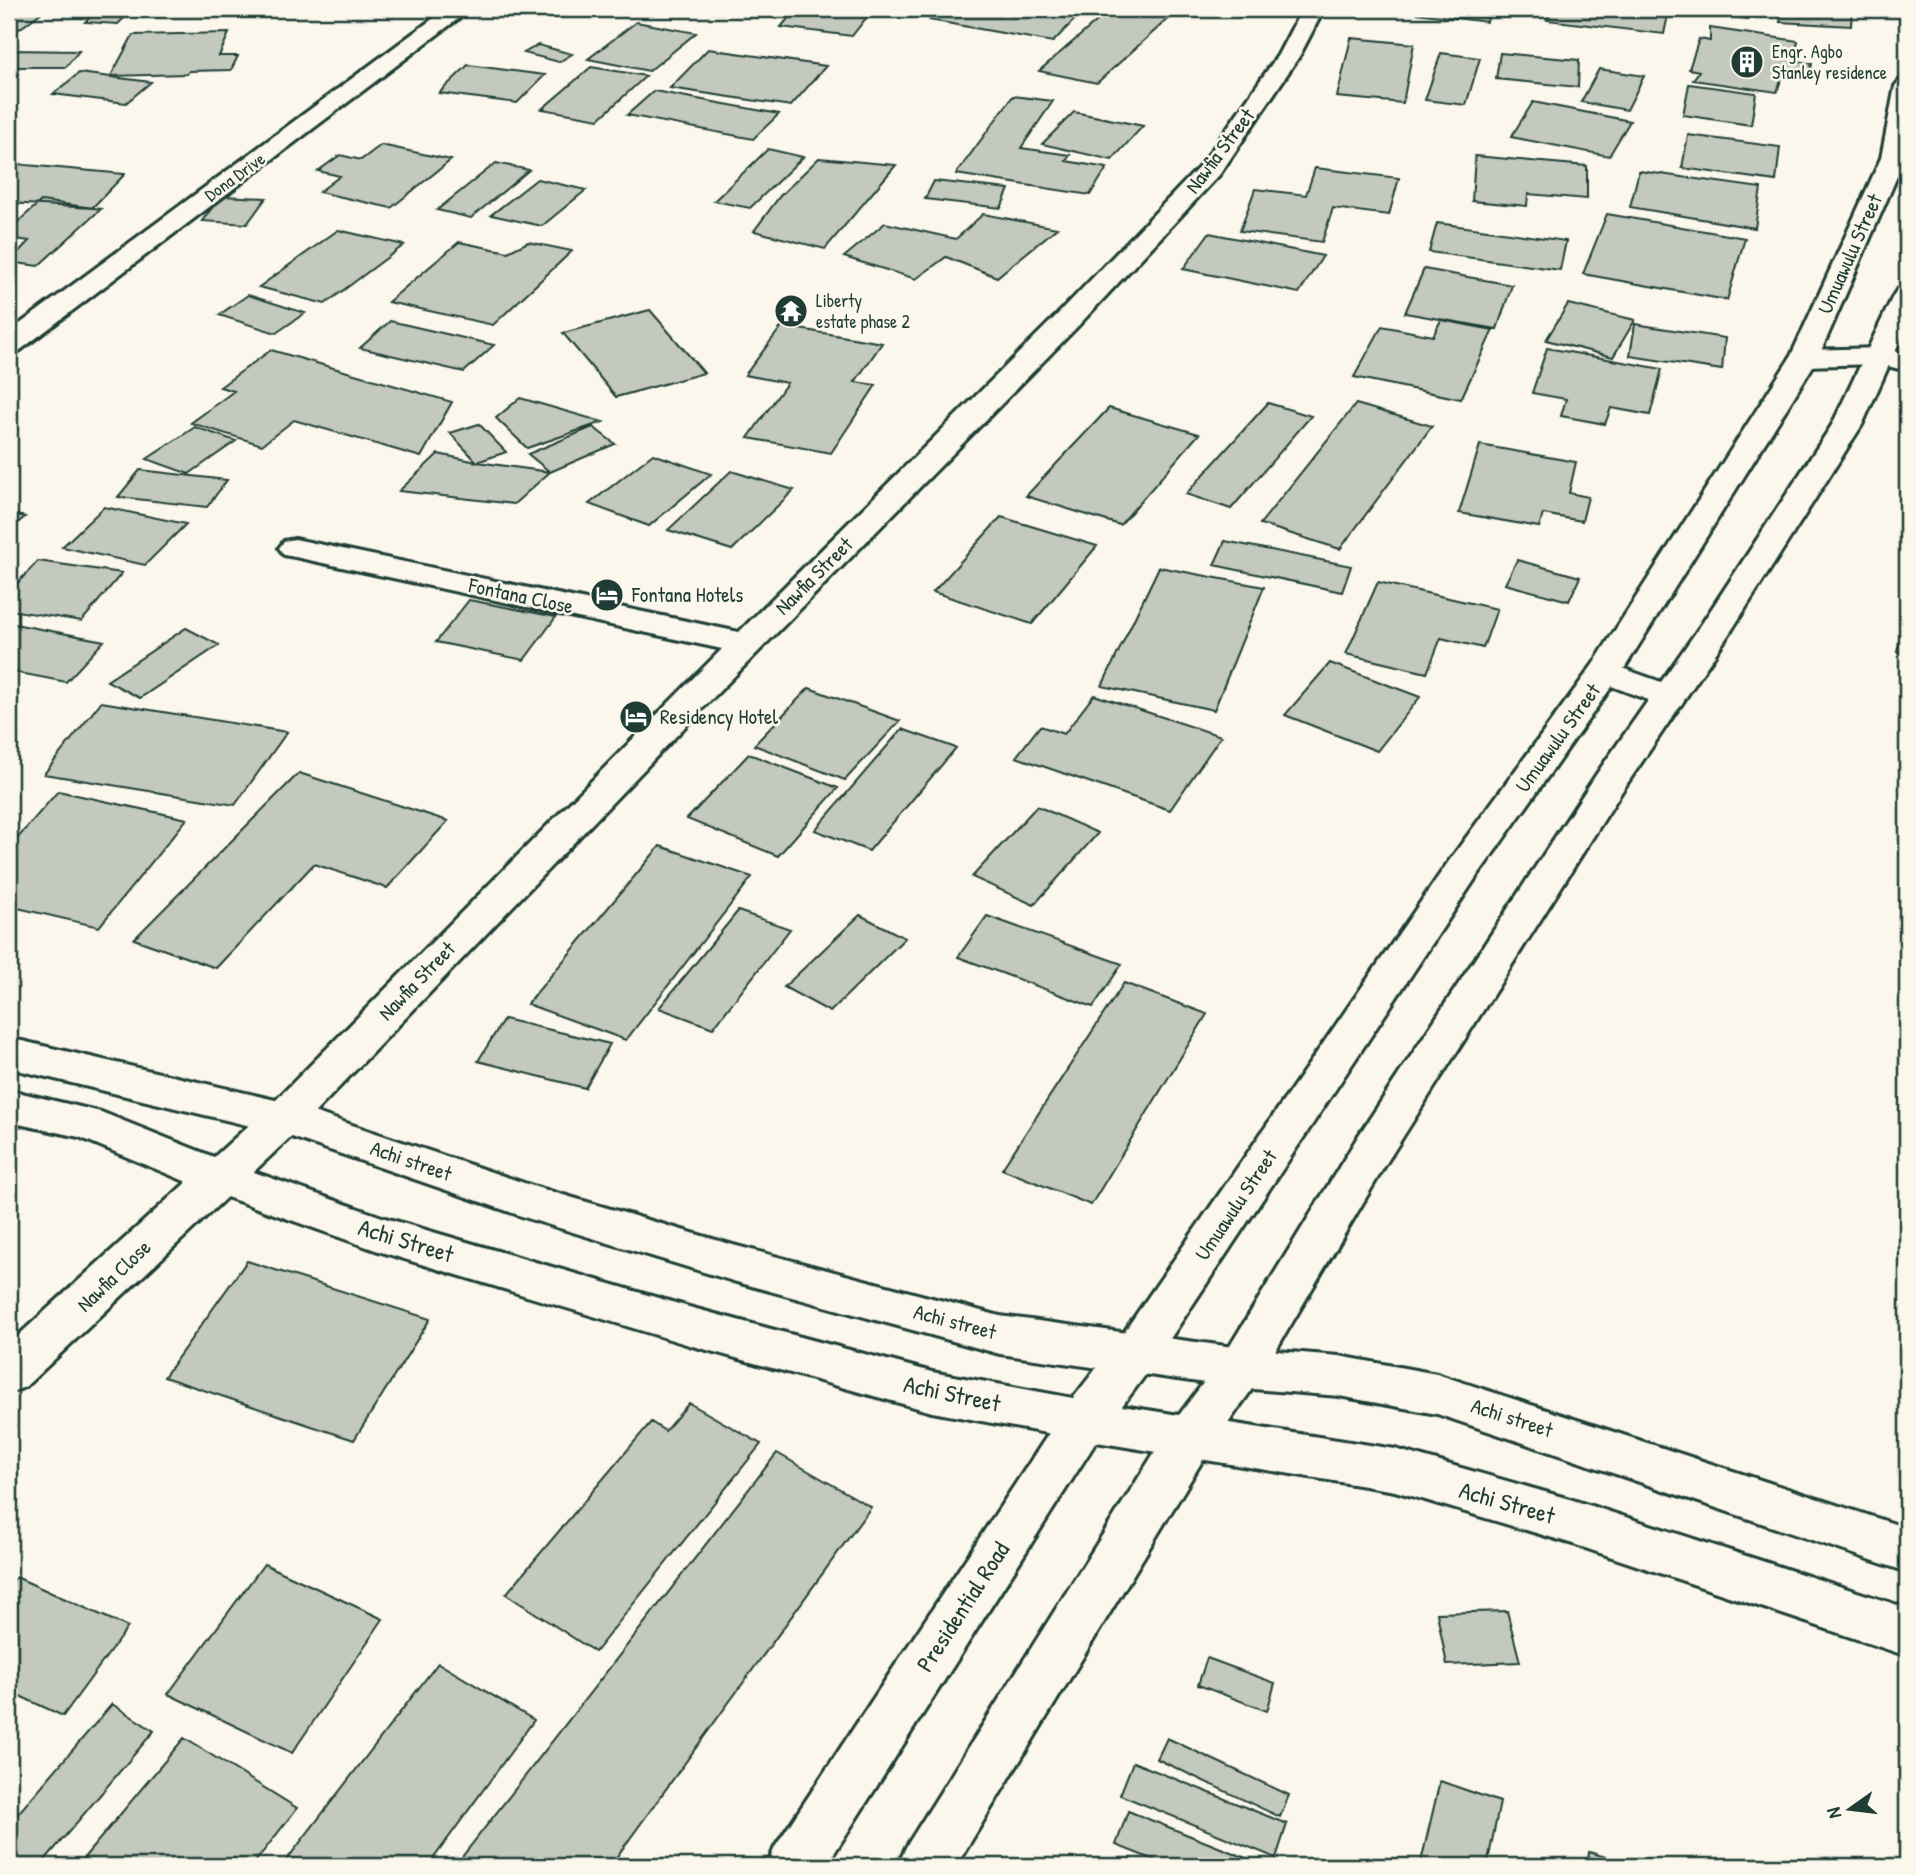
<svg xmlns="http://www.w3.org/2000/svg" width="1916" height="1875" viewBox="0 0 1916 1875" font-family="'Patrick Hand',sans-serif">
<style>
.building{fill:#c4c9be;stroke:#1f3d34;stroke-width:2}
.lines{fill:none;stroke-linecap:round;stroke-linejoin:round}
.street-casing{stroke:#1f3d34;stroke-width:6}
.secondary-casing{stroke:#1f3d34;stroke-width:6}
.primary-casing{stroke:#1f3d34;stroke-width:6}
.street{fill:#fbf7ec;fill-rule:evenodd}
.secondary{fill:#fbf7ec;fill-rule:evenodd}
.primary{fill:#fbf7ec;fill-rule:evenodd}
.labels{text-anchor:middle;stroke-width:5;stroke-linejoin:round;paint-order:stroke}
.far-poi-label{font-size:18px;fill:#1f3d34;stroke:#fbf7ec;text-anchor:start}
.far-street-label{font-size:18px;fill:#1f3d34;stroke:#fbf7ec}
.street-label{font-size:21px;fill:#1f3d34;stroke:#fbf7ec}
.poi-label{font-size:21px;fill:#1f3d34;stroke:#fbf7ec;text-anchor:start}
.near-street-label{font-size:24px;fill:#1f3d34;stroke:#fbf7ec}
</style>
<rect width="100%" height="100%" fill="#fbf7ec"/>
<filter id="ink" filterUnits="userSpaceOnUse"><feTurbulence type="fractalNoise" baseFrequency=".0143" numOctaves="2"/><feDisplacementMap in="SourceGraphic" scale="14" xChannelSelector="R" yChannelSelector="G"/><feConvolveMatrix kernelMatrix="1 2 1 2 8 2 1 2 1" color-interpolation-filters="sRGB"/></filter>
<g filter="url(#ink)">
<path class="building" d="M9 9H46L18 30 9 29Z
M99 9H133L118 24 85 22Z
M176 9H262L256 16 172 14Z
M671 9H729L724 13Z
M796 9H873L852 36 781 27Z
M942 9H1075L1084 10 1053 42 930 20Z
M1111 9H1131L1170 17 1097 83 1039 71Z
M1384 9H1490L1487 22Z
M1550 9H1630L1668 15 1664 34 1547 20Z
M1719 9H1852L1851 26 1780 22 1781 16 1749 12 1748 19 1719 15Z
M636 22 696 33 649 71 588 59Z
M1710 28 1798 41 1794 60 1812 64 1809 78 1783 74 1777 92 1693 80 1699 71 1689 69 1699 39 1710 41Z
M229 33 219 56H238L231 70 189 71 187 74 111 76 133 35Z
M1351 38 1414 44 1403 103 1337 97Z
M538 45 572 54 559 62 524 53Z
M708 49 826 66 791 106 670 88Z
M9 50 79 51 66 67H9Z
M1441 53 1480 58 1466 105 1425 100Z
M1500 53 1579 60 1578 87 1496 79Z
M468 65 545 75 517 103 439 93Z
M591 67 646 76 599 119 542 109Z
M1599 69 1644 76 1627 110 1581 102Z
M79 73 151 82 126 103 53 94Z
M1689 84 1756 93 1751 125 1683 115Z
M654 91 779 114 753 139 627 115Z
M1013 96 1053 101 1021 148 1070 155 1066 161 1107 168 1090 195 956 174Z
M1533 102 1630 121 1609 156 1511 137Z
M1074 112 1143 126 1112 160 1042 144Z
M1688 135 1780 147 1776 181 1682 168Z
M381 145 451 160 391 208 319 192 340 176 318 171 340 155 361 160Z
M768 149 803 157 750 208 714 201Z
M1475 156 1587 166V199L1528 194 1527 206 1472 201Z
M819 158 896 165 825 249 754 231 780 196Z
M9 163 26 165 125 174 92 208 9 203Z
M496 163 529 170 471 218 437 210Z
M1315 168 1399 178 1389 215 1333 208 1322 242 1240 231 1255 189 1306 195Z
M1639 171 1761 188 1755 228 1630 207Z
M537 179 586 190 542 226 491 215Z
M934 181 1009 189 1001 208 925 199Z
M221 196 266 198 247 224 202 221Z
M41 201 101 209 38 266 9 262 29 241 9 238V230Z
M983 214 1057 228 997 277 946 257 916 279 844 257 885 223 956 239Z
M1607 214 1745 238 1727 300 1583 274Z
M1437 223 1566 241 1560 270 1429 252Z
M338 230 404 245 325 304 259 287Z
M1209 233 1323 256 1299 293 1183 269Z
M459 242 508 252 528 242 572 251 493 325 388 302Z
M1424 269 1512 285 1497 329 1405 313Z
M248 295 305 313 276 333 219 315Z
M1568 304 1635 320 1613 357 1546 340Z
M650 310 704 373 616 397 563 333Z
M1441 320 1493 330 1461 399 1354 377 1382 326 1433 336Z
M390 321 494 345 464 372 360 348Z
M1635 324 1725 338 1722 370 1630 356Z
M782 326 882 343 855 382 876 385 831 453 748 438 787 383 745 375Z
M1547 348 1662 369 1650 415 1611 408 1605 424 1561 416 1566 399 1532 393Z
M271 350 452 402 421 457 294 420 262 445 191 423 234 391 220 387Z
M520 398 603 422 527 448 496 418Z
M1268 403 1311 416 1231 509 1186 494Z
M1356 404 1432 426 1340 549 1260 524Z
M1109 408 1199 434 1120 525 1026 496Z
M479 424 506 452 477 462 450 433Z
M195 427 236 441 189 474 147 459Z
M593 427 615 444 550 472 528 454Z
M1480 445 1576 462 1569 493 1588 497 1582 521 1543 514 1539 527 1459 513Z
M438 454 477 462 550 472 514 504 399 491Z
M653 454 711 474 649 526 589 504Z
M140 470 227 480 207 507 118 497Z
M731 471 794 490 732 550 668 530Z
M104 507 186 524 145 565 62 547Z
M9 513 25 517 9 530Z
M1001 517 1097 546 1032 624 933 592Z
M1225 541 1351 566 1342 592 1214 565Z
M1517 560 1580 577 1569 601 1505 584Z
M38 561 122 573 82 621 9 610V592Z
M1159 567 1264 587 1214 710 1102 686Z
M1378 582 1497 609 1483 648 1441 638 1427 673 1346 654Z
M469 600 556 617 524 660 436 642Z
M1907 607V655L1897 652Z
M9 623 104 641 66 682 9 671Z
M186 628 219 645 140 698 107 681Z
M1330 663 1420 697 1377 751 1285 715Z
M809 688 900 721 845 780 754 745Z
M1094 695 1221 736 1170 810 1016 757 1040 726 1064 734Z
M101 702 287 732 235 805 44 774Z
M902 729 956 748 869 851 815 830Z
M749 754 838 788 778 856 687 819Z
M299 773 448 821 387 888 314 864 216 968 134 939Z
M58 791 187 819 99 927 9 906V848Z
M1037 806 1098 833 1034 905 972 877Z
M660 846 752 877 626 1040 527 1004Z
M738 911 790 929 713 1028 659 1008Z
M860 915 905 938 830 1012 784 987Z
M987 916 1122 964 1093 1007 958 957Z
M1124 983 1207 1014 1091 1205 1002 1169Z
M504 1019 610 1044 585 1088 478 1061Z
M247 1261 430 1319 354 1440 164 1377Z
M689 1403 761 1444 595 1652 506 1594 651 1422 665 1431Z
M777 1453 871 1507 610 1866H455Z
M264 1564 383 1619 292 1753 168 1694Z
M16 1577 128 1627 63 1716 9 1691V1586Z
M1507 1611 1520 1662 1447 1665 1437 1613Z
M1207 1658 1275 1683 1267 1711 1198 1685Z
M438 1663 534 1720 428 1866H282Z
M112 1704 154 1731 40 1866H9V1824Z
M184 1738 297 1808 252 1866H77Z
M1167 1738 1289 1795 1280 1817 1157 1759Z
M1133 1762 1287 1824 1276 1858 1120 1795Z
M1440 1781 1500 1802 1487 1866H1420Z
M1128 1811 1266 1866H1169L1116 1845Z
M1589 1852 1635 1866H1587Z"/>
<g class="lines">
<defs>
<path id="street" d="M446 9H471L19 351 9 353V332Z
M1302 9H1324L1300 55 1220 174 1077 327 702 709 299 1129 25 1387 9 1393V1344L269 1107 722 649 295 557 284 555 279 548 284 541 295 539 739 632 1057 315 1202 164 1278 55Z
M1881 348 1907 354V371L1880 364 1804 366 1794 364 1790 358 1794 352 1804 350Z"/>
<path id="secondary" d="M1605 662 1681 689 1686 697 1681 705 1669 708 1593 679 1588 672 1593 665Z
M9 1038 284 1102 536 1187 733 1245 1000 1316 1241 1348 1339 1356 1437 1374 1907 1528V1572L1437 1414 1339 1396 1241 1388 1000 1354 733 1281 533 1220 280 1133 9 1068Z
M9 1090 101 1112 234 1165 385 1218 689 1307 932 1372 1084 1400 1395 1449 1573 1500 1907 1608V1656L1573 1544 1395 1491 1084 1440 932 1412 689 1345 381 1252 204 1189 79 1137 9 1122Z"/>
<path id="primary" d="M1907 79 1905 158 1818 358 1622 672 1475 879 1152 1366 1101 1434 826 1866H767L775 1847 1067 1406 1120 1338 1449 861 1592 666 1790 358 1881 158 1895 86 1899 81Z
M1907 288V325L1862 425 1733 628 1624 788 1387 1162 1257 1382 1207 1453 956 1866H898L906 1847 1173 1423 1225 1354 1357 1138 1598 772 1701 625 1832 425 1893 296 1897 290Z"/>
</defs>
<use href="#street" class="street-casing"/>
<use href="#secondary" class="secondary-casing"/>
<use href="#primary" class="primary-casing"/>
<use href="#street" class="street"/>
<use href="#secondary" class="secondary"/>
<use href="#primary" class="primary"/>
</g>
</g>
<defs>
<symbol id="building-disc" viewBox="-11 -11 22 22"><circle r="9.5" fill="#1f3d34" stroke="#fbf7ec"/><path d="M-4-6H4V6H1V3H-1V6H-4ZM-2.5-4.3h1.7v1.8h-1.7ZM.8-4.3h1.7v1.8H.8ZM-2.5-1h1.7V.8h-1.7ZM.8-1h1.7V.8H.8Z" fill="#fff"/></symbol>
<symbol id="temple-disc" viewBox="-11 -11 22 22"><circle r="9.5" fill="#1f3d34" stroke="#fbf7ec"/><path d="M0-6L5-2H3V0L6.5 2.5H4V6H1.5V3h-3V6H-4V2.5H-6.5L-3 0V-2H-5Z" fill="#fff"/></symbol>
<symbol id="hotel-disc" viewBox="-11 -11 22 22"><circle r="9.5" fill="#1f3d34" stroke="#fbf7ec"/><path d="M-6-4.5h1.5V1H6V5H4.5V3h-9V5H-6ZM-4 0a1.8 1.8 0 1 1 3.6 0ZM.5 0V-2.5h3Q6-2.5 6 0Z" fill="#fff"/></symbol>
</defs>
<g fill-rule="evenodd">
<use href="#building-disc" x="1728" y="43" width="38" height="38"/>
<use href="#temple-disc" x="772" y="292" width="38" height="38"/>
<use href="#hotel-disc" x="588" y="576" width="38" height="38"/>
<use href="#hotel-disc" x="617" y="698" width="38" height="38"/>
</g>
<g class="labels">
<g class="far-poi-label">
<text x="1772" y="58">Engr. Agbo<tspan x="1772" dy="21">Stanley residence</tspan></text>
<text x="816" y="307">Liberty<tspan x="816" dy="21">estate phase 2</tspan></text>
</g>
<g class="far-street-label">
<text transform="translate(235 177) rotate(-36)" y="6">Dona Drive</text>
</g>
<g class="street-label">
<text transform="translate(1220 151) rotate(-53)" y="7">Nawfia Street</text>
<text transform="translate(1850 254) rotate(-66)" y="7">Umuawulu Street</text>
<text transform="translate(814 576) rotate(-45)" y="7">Nawfia Street</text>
<text transform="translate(521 596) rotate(12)" y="7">Fontana Close</text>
<text transform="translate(1558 738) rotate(-54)" y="7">Umuawulu Street</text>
<text transform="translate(417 981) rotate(-46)" y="7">Nawfia Street</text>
<text transform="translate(411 1161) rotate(19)" y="7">Achi street</text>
<text transform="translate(1236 1205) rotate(-56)" y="7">Umuawulu Street</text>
<text transform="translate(114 1276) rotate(-44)" y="7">Nawfia Close</text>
<text transform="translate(955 1322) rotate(15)" y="7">Achi street</text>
<text transform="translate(1512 1418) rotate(18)" y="7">Achi street</text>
</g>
<g class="poi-label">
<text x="632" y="602">Fontana Hotels</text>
<text x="660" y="724">Residency Hotel</text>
</g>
<g class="near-street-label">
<text transform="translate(406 1241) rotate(17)" y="8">Achi Street</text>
<text transform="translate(952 1394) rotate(12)" y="8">Achi Street</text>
<text transform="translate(1507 1503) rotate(16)" y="8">Achi Street</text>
<text transform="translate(963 1607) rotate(-57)" y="8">Presidential Road</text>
</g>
</g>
<rect width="1916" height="1875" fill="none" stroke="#fbf7ec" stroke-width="35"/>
<rect x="18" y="18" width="1881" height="1840" fill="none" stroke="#1f3d34" stroke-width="2.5" filter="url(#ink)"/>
<g transform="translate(1850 1809) rotate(256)" stroke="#fbf7ec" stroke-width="5" paint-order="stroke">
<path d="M0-5L12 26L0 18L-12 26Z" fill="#1f3d34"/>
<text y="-10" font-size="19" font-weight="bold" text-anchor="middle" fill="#1f3d34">N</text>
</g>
</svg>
